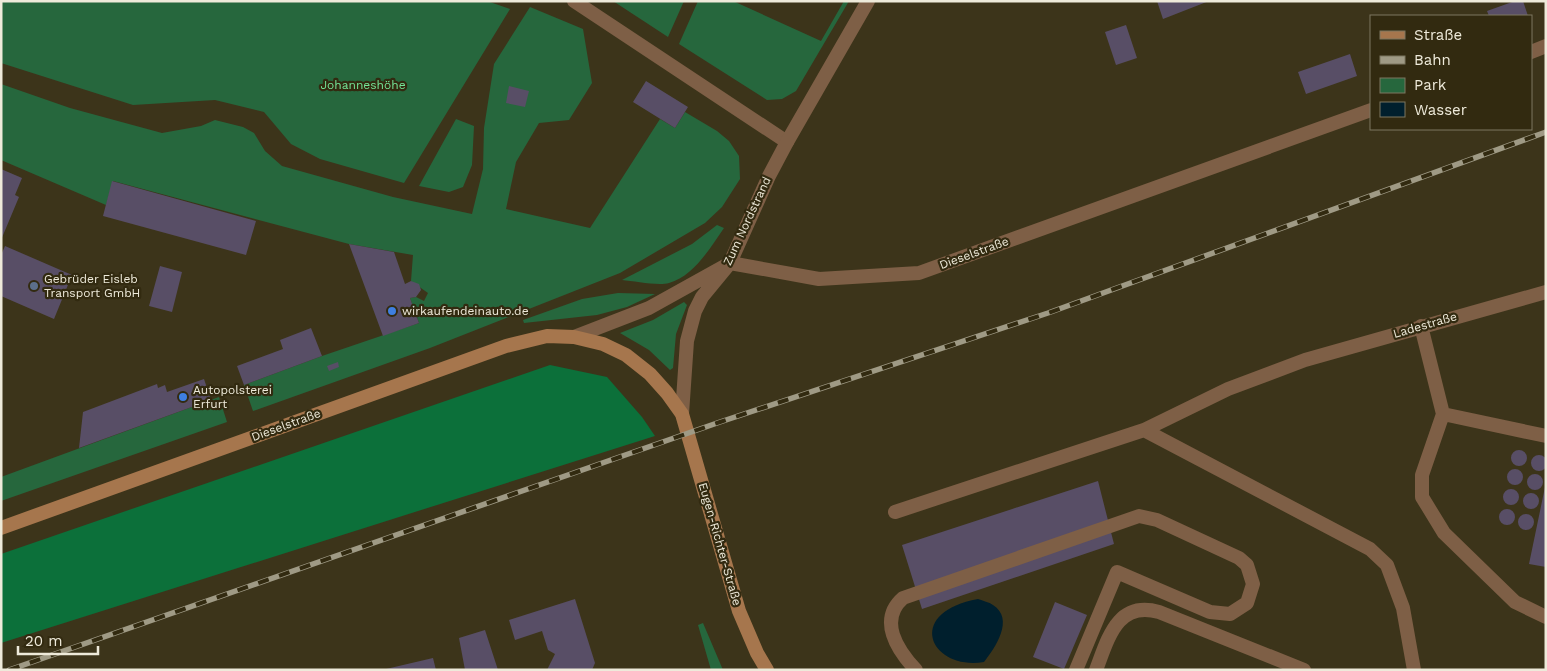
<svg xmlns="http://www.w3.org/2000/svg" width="1547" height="671" viewBox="0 0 1547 671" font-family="'Work Sans',sans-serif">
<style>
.green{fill:#26673d}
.forest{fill:#0c703a}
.water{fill:#001f2d}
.building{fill:#584e66}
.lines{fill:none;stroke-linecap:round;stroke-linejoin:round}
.service{stroke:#7e5f46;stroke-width:14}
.minor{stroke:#7e5f46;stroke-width:14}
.secondary{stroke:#a6764d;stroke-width:14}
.rail-casing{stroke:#9f9a85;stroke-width:5.5}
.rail{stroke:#322a10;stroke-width:4;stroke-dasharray:11;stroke-linecap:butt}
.service-dot{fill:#5c6f8a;stroke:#322a10;stroke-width:2}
.shop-dot{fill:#3f7fe0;stroke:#322a10;stroke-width:2}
.labels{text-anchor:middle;stroke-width:4.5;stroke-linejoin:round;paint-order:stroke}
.park-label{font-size:12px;fill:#73e497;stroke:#322a10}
.street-label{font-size:12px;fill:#eeeada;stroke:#322a10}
.poi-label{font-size:12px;fill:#eeeada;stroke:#322a10;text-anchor:start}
</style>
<rect width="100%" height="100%" fill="#3c341a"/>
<path class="green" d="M1 1H487L510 9 404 183 320 159 291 144 264 112 215 100 133 105 1 63Z
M613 1H684L668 37Z
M698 1H733L821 41 844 1H849L796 91 782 99 767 100 679 44Z
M530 7 583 29 592 83 569 120 539 123 516 162 506 209 590 228 660 119 675 128 685 112 717 131 729 141 739 156 740 179 722 207 705 223 620 273 430 348 253 411 244 385 322 356 419 323 410 298 416 297 424 301 428 293 411 281 413 255 349 244 113 181 106 205 1 160V84L70 108 162 133 201 126 215 120 243 127 254 133 265 151 282 166 393 197 472 214 483 169 484 128 494 64Z
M456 119 474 126 472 165 463 187 449 192 419 186Z
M717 225 724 228C710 248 694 276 669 283 658 286 634 281 622 280L692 244Z
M618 293 655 294 627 307 597 315 524 323 523 320 582 299Z
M684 302 687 305 676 334 673 368 670 370 649 350 620 333 653 320Z
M219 397 227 422 1 501V477Z
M703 623 723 670H711L698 625Z"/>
<path class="forest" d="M550 365 607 377 642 417 655 436 1 643V554Z"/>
<path class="water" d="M978 599C983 601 989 602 993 605 1015 619 995 648 984 662 931 671 903 613 978 599Z"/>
<path class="building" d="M1157 1H1209L1163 19Z
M1515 1H1523L1528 16H1489L1487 11Z
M1126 25 1137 58 1116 65 1105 32Z
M1350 54 1357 76 1306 94 1298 72Z
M646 81 688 107 675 128 633 102Z
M509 86 529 91 525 107 506 103Z
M1 169 22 178 15 195 19 197 1 240Z
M112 181 256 221 246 255 103 216Z
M349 244 394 252 405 284 411 281 419 284 421 290 416 297 410 298 419 323 383 336Z
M5 246 72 275 54 319 1 296V255Z
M160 266 182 272 172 312 149 306Z
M311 328 322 356 244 385 237 366 283 349 280 340Z
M338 362 339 367 329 371 327 366Z
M204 379 211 400 79 448 83 412 157 384 158 388 165 385 167 392Z
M1511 458a8 8 0 1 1 16 0a8 8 0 1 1-16 0Z
M1531 463a8 8 0 1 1 16 0a8 8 0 1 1-16 0Z
M1507 477a8 8 0 1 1 16 0a8 8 0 1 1-16 0Z
M1527 482a8 8 0 1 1 16 0a8 8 0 1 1-16 0Z
M1098 481 1114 544 922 609 902 545Z
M1545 487H1546V567L1529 564Z
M1503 497a8 8 0 1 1 16 0a8 8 0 1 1-16 0Z
M1523 501a8 8 0 1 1 16 0a8 8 0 1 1-16 0Z
M1499 517a8 8 0 1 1 16 0a8 8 0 1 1-16 0Z
M1518 522a8 8 0 1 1 16 0a8 8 0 1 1-16 0Z
M575 599 595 663 592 670H547L555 654 548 650 542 631 515 640 509 620Z
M1055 602 1087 615 1064 669 1033 657Z
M485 630 498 670H465L459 638Z
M433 658 436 670H386V669Z"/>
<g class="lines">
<path class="service" d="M574 1 787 142
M1421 326 1443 414 1546 436
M1443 414 1422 475V497L1444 533 1515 602 1546 617
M1144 430 1228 389 1305 360 1546 292
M895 512 1144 430 1370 549 1387 565 1403 608 1414 670
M916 670C897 650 878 620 903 598L1139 516 1157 520 1239 558 1247 565 1253 584 1247 603 1230 614 1210 612 1117 572 1076 670
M1096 670C1108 639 1117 600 1159 612L1304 670"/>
<path class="minor" d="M1531 52 1546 46
M574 337 649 308 730 263 819 279 919 273 1371 110
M682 414 687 341 695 311 702 297 730 263 769 176 787 142 868 1"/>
<path class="secondary" d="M1 528 506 346 547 336 574 337 603 344 626 355 650 374 667 393 682 414 739 611 757 653 767 670"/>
<defs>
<path id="rail" d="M9 670 720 422 1048 313 1546 132"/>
</defs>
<use href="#rail" class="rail-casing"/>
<use href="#rail" class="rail"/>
</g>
<circle class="service-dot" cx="34" cy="286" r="5"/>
<g class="shop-dot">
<circle cx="392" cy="311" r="5"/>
<circle cx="183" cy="397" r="5"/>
</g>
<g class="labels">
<g class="park-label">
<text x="363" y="89">Johanneshöhe</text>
</g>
<g class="street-label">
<text transform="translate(747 221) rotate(-65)" y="4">Zum Nordstrand</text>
<text transform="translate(974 253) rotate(-20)" y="4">Dieselstraße</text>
<text transform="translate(1425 325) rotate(-16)" y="4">Ladestraße</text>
<text transform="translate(286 425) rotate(-20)" y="4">Dieselstraße</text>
<text transform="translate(720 544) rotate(74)" y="4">Eugen-Richter-Straße</text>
</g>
<g class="poi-label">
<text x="44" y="283">Gebrüder Eisleb<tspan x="44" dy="14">Transport GmbH</tspan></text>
<text x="402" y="315">wirkaufendeinauto.de</text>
<text x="193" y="394">Autopolsterei<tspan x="193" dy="14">Erfurt</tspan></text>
</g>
</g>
<rect width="1547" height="671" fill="none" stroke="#eeeada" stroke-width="5"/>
<rect x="1370" y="15" width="162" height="115" fill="#322a10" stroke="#7d7761"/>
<rect x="1380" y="31" width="25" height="8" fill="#a6764d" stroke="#7d7761"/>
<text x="1414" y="40" font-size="15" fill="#eeeada">Straße</text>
<rect x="1380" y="56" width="25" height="8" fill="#9f9a85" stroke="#7d7761"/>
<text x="1414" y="65" font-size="15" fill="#eeeada">Bahn</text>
<rect x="1380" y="78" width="25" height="15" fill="#26673d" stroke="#7d7761"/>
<text x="1414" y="90" font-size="15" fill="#eeeada">Park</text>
<rect x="1380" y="102" width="25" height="15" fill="#001f2d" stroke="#7d7761"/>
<text x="1414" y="115" font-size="15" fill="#eeeada">Wasser</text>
<path d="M18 646v8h80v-8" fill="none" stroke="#eeeada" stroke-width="2.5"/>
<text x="25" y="646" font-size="15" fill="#eeeada" stroke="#322a10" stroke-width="4" paint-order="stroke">20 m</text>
</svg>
